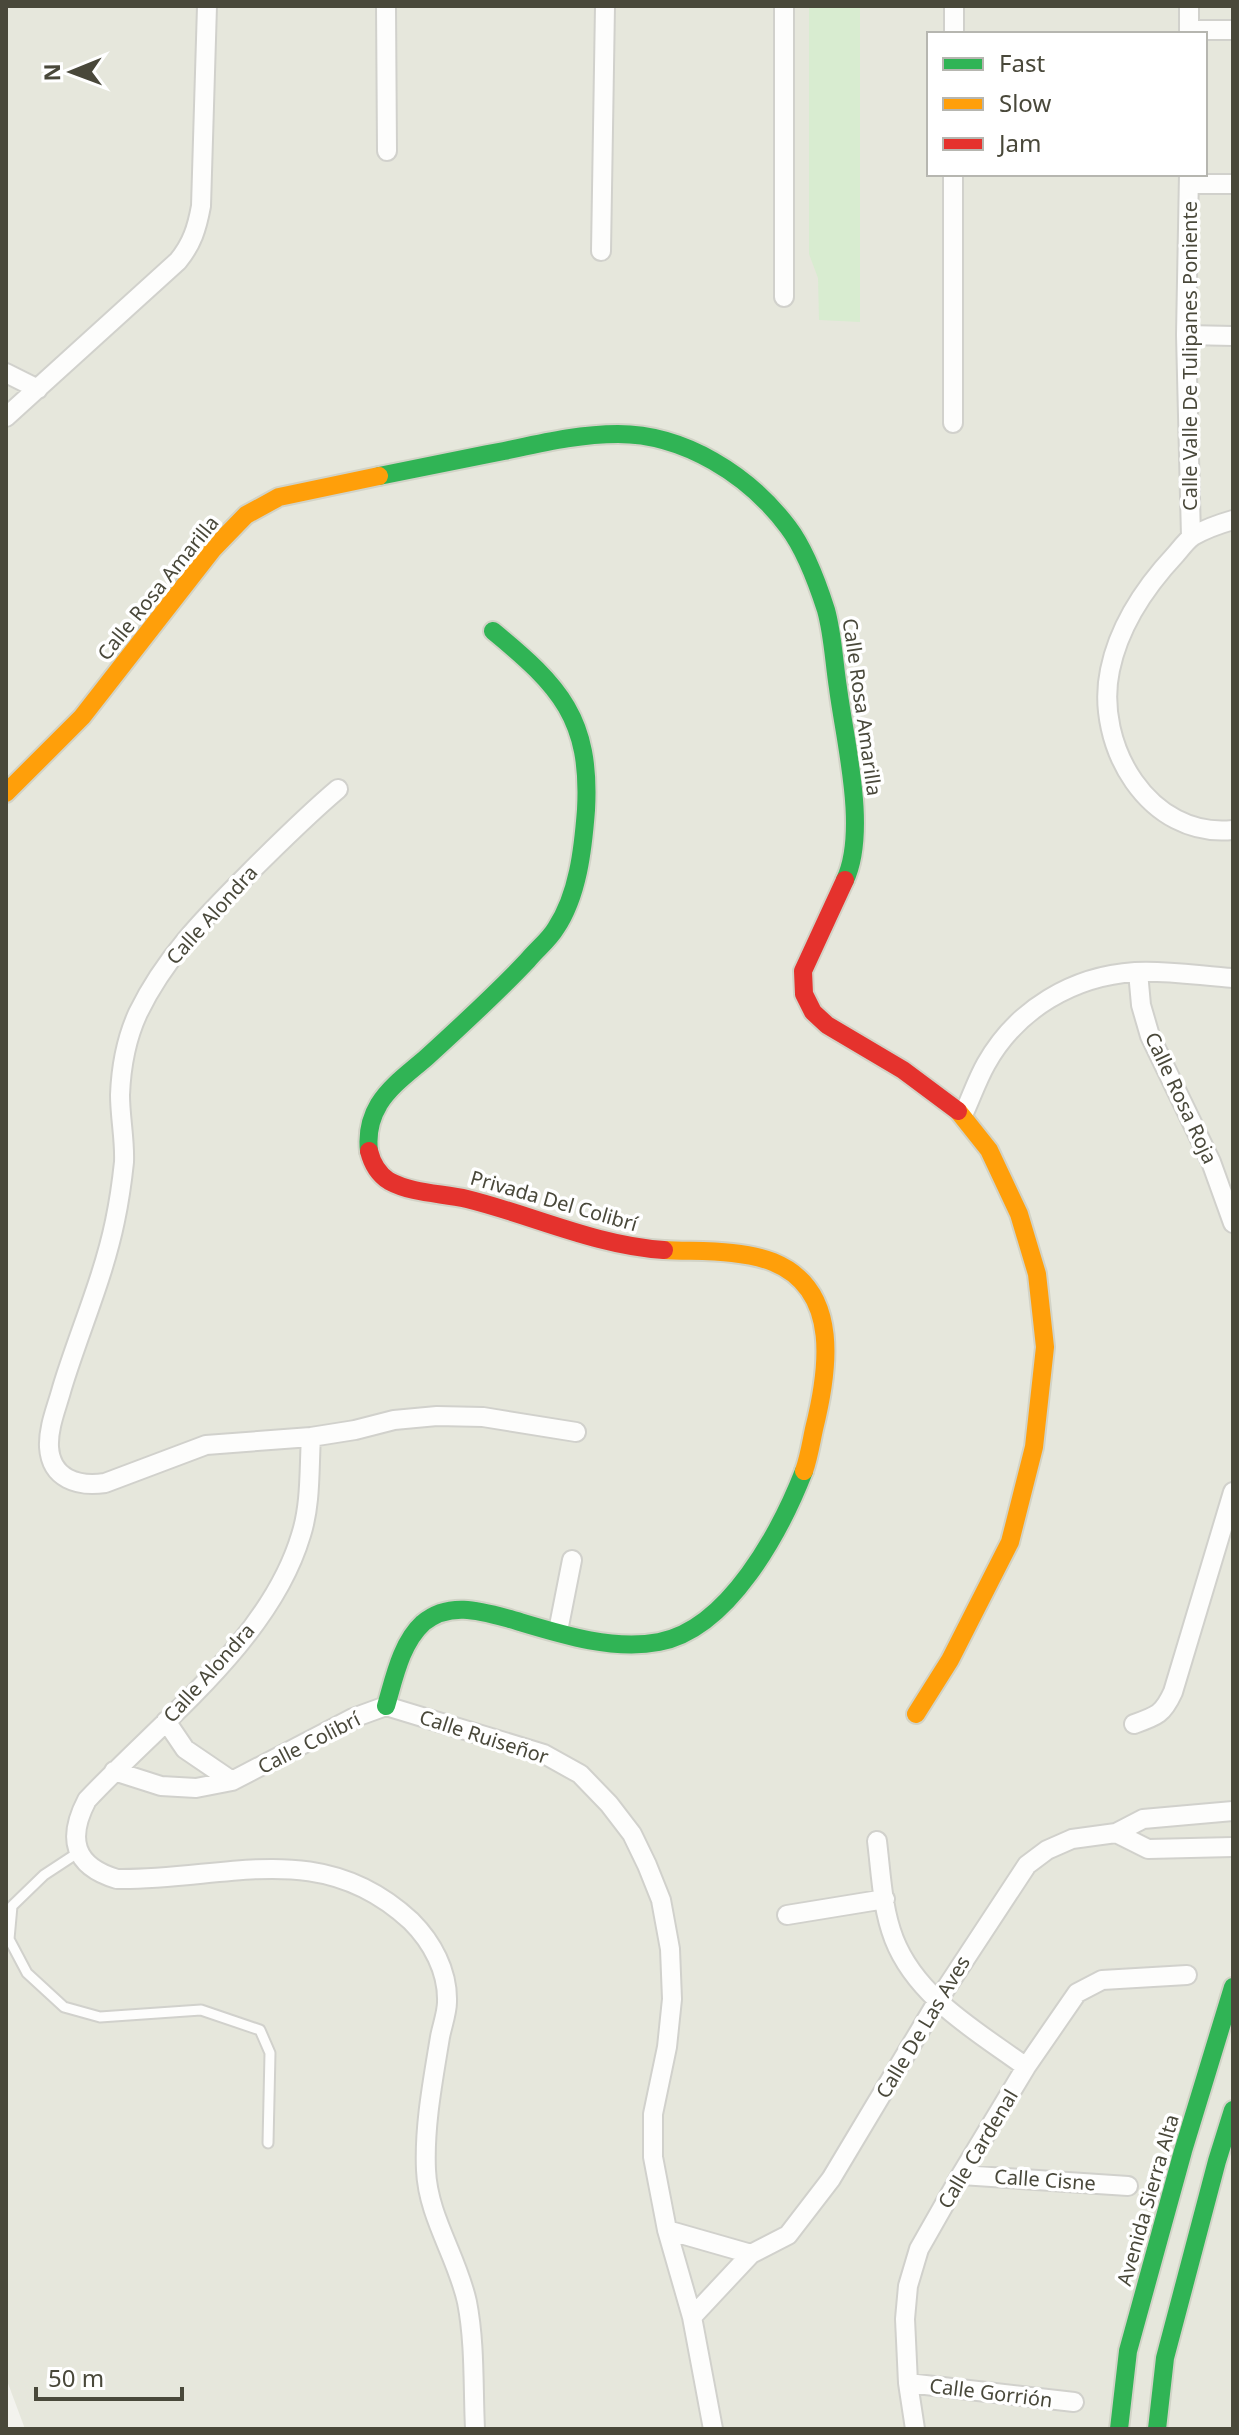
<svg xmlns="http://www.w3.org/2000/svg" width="1239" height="2435" viewBox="0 0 1239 2435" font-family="'Noto Sans',sans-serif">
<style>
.residential{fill:#e6e7dc;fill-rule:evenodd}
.green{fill:#d8ecd0}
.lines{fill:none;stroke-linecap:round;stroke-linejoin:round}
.lane-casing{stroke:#d1d1cc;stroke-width:13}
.street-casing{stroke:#d1d1cc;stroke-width:22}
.fast-casing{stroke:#d2d3c7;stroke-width:22}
.slow-casing{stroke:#d2d3c7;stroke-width:22}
.jam-casing{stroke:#d2d3c7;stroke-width:22}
.lane{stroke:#fdfdfc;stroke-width:9}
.street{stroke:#fdfdfc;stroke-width:18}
.fast{stroke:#30b455;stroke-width:18}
.slow{stroke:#ff9f0a;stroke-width:18}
.jam{stroke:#e5322d;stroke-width:18}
.labels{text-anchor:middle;stroke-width:7;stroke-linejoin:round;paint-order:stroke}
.street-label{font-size:20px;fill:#49483a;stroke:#fff}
</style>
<rect width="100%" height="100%" fill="#f3f3ee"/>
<path class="residential" d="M6 6H1233V2429H25L6 2378ZM929 34H1205V174H929Z"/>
<path class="green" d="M809 6H860V322L819 320 818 278 809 254Z"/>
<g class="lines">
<defs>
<path id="lane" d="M79 1852 44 1875 12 1906 9 1939 27 1973 64 2007 100 2017 201 2010 260 2030 270 2053 268 2143"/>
<path id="street" d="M386 6 387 151
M784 6V297
M1189 6V34
M1189 30H1233
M954 34V6
M1189 174 1186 335 1191 537
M1189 184H1233
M601 251 605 6
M1186 335 1233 336
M6 373 38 389
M6 417 178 261C192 244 197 228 201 206L207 6
M953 423V174
M1233 520C1219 524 1205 529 1193 536 1187 540 1181 548 1176 554 1146 586 1119 626 1110 670 1094 745 1149 839 1233 830
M338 789C306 816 276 846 246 876 204 918 164 959 138 1013 127 1037 121 1068 120 1095 120 1117 125 1140 124 1162 122 1181 119 1202 115 1221 103 1279 79 1332 62 1388 57 1407 48 1427 49 1447 51 1479 78 1487 105 1483L206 1445 311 1437 355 1430 394 1420 437 1416 483 1417 576 1432
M1138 972 1141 1005 1150 1036 1211 1162 1233 1223
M963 1115C971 1098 977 1080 986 1064 1017 1009 1073 976 1135 972 1167 970 1201 976 1233 978
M311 1437C309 1469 311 1504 301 1535 270 1640 160 1722 87 1800 67 1838 73 1866 117 1879 224 1881 320 1836 411 1921 432 1942 448 1971 447 2002 447 2013 442 2026 440 2037 433 2080 424 2126 426 2170 428 2217 457 2256 467 2302 475 2343 473 2387 475 2429
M558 1631 572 1560
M166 1721 185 1749 232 1781
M1134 1724C1157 1716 1163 1714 1173 1692L1233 1492
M114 1771 161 1786 196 1788 232 1781 353 1718 386 1706 544 1754 580 1774 609 1804 632 1834 647 1865 661 1900 670 1949 672 1999 667 2047 653 2114V2157L667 2230 692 2317 713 2429
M1116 1833 1148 1849 1233 1847
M877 1841C881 1873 882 1908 894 1939 917 1998 977 2031 1026 2067
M787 1915 885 1899
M961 2175 1128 2186
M667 2230 751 2254
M692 2317 751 2254 788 2235 831 2179 937 2002 1027 1865 1047 1850 1072 1839 1116 1833 1143 1819 1233 1811
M908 2383 1074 2402
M915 2429 908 2383 905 2319 908 2286 919 2249 961 2175 1026 2067 1077 1993 1102 1980 1187 1975"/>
<path id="fast" d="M379 476C420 468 462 459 504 451 542 443 579 434 618 434 684 434 749 475 788 527 804 548 818 585 826 610 833 635 834 663 838 688 845 742 868 831 845 880
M369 1151C367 1134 370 1119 379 1104 391 1085 410 1072 427 1057 461 1026 496 994 528 960 537 949 549 940 556 928 578 895 583 849 586 810 591 719 560 686 493 631
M386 1706C394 1679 401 1643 423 1623 449 1601 481 1611 510 1619 557 1633 610 1651 659 1642 729 1629 781 1530 804 1471
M1119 2429 1128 2351 1183 2151 1233 1987
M1157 2429 1165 2358 1217 2161 1233 2110"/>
<path id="slow" d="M6 793 82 717 213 549 246 515 279 497 379 476
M664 1250C699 1252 739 1249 773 1262 842 1290 828 1373 814 1429 811 1443 809 1457 804 1471
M916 1714 950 1660 1010 1542 1034 1447 1045 1347 1037 1274 1019 1214 989 1150 958 1111"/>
<path id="jam" d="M845 880 803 971 804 994 813 1012 827 1025 903 1070 958 1111
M369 1151C372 1163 378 1174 389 1181 413 1194 442 1193 467 1199 532 1215 597 1246 664 1250"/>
</defs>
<use href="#lane" class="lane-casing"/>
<use href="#street" class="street-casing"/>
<use href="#fast" class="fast-casing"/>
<use href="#slow" class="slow-casing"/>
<use href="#jam" class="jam-casing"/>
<use href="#lane" class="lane"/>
<use href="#street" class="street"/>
<use href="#fast" class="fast"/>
<use href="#slow" class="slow"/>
<use href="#jam" class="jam"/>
</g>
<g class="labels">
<g class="street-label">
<text transform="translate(1190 356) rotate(-90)" y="7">Calle Valle De Tulipanes Poniente</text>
<text transform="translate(158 588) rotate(-51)" y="7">Calle Rosa Amarilla</text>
<text transform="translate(862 707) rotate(82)" y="7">Calle Rosa Amarilla</text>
<text transform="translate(212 915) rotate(-48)" y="7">Calle Alondra</text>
<text transform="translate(1181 1098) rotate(65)" y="7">Calle Rosa Roja</text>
<text transform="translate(554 1201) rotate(16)" y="7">Privada Del Colibrí</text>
<text transform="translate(209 1673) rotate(-48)" y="7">Calle Alondra</text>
<text transform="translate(484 1737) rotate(18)" y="7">Calle Ruiseñor</text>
<text transform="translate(309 1743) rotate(-27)" y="7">Calle Colibrí</text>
<text transform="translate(923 2027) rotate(-59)" y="7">Calle De Las Aves</text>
<text transform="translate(978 2149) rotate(-59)" y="7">Calle Cardenal</text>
<text transform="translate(1045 2180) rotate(4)" y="7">Calle Cisne</text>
<text transform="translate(1148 2200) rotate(-74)" y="7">Avenida Sierra Alta</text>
<text transform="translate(991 2393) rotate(7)" y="7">Calle Gorrión</text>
</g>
</g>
<rect width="1239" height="2435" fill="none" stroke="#49483a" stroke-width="16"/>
<rect x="927" y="32" width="280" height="144" fill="#ffffff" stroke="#b6b6b0" stroke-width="2"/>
<rect x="943" y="58" width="40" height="12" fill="#30b455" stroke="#b6b6b0" stroke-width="2"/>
<text x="999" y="72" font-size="24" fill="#49483a">Fast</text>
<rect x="943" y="98" width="40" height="12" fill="#ff9f0a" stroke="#b6b6b0" stroke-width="2"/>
<text x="999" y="112" font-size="24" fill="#49483a">Slow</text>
<rect x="943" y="138" width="40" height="12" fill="#e5322d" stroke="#b6b6b0" stroke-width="2"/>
<text x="999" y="152" font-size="24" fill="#49483a">Jam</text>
<g transform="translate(72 72) rotate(269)" stroke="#ffffff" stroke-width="6" paint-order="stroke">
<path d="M0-6L14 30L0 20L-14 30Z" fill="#49483a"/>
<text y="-12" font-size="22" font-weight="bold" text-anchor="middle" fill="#49483a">N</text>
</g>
<path d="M36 2387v12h146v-12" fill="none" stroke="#49483a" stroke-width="4"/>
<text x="48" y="2387" font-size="24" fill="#49483a" stroke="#ffffff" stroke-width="6" paint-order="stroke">50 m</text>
</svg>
